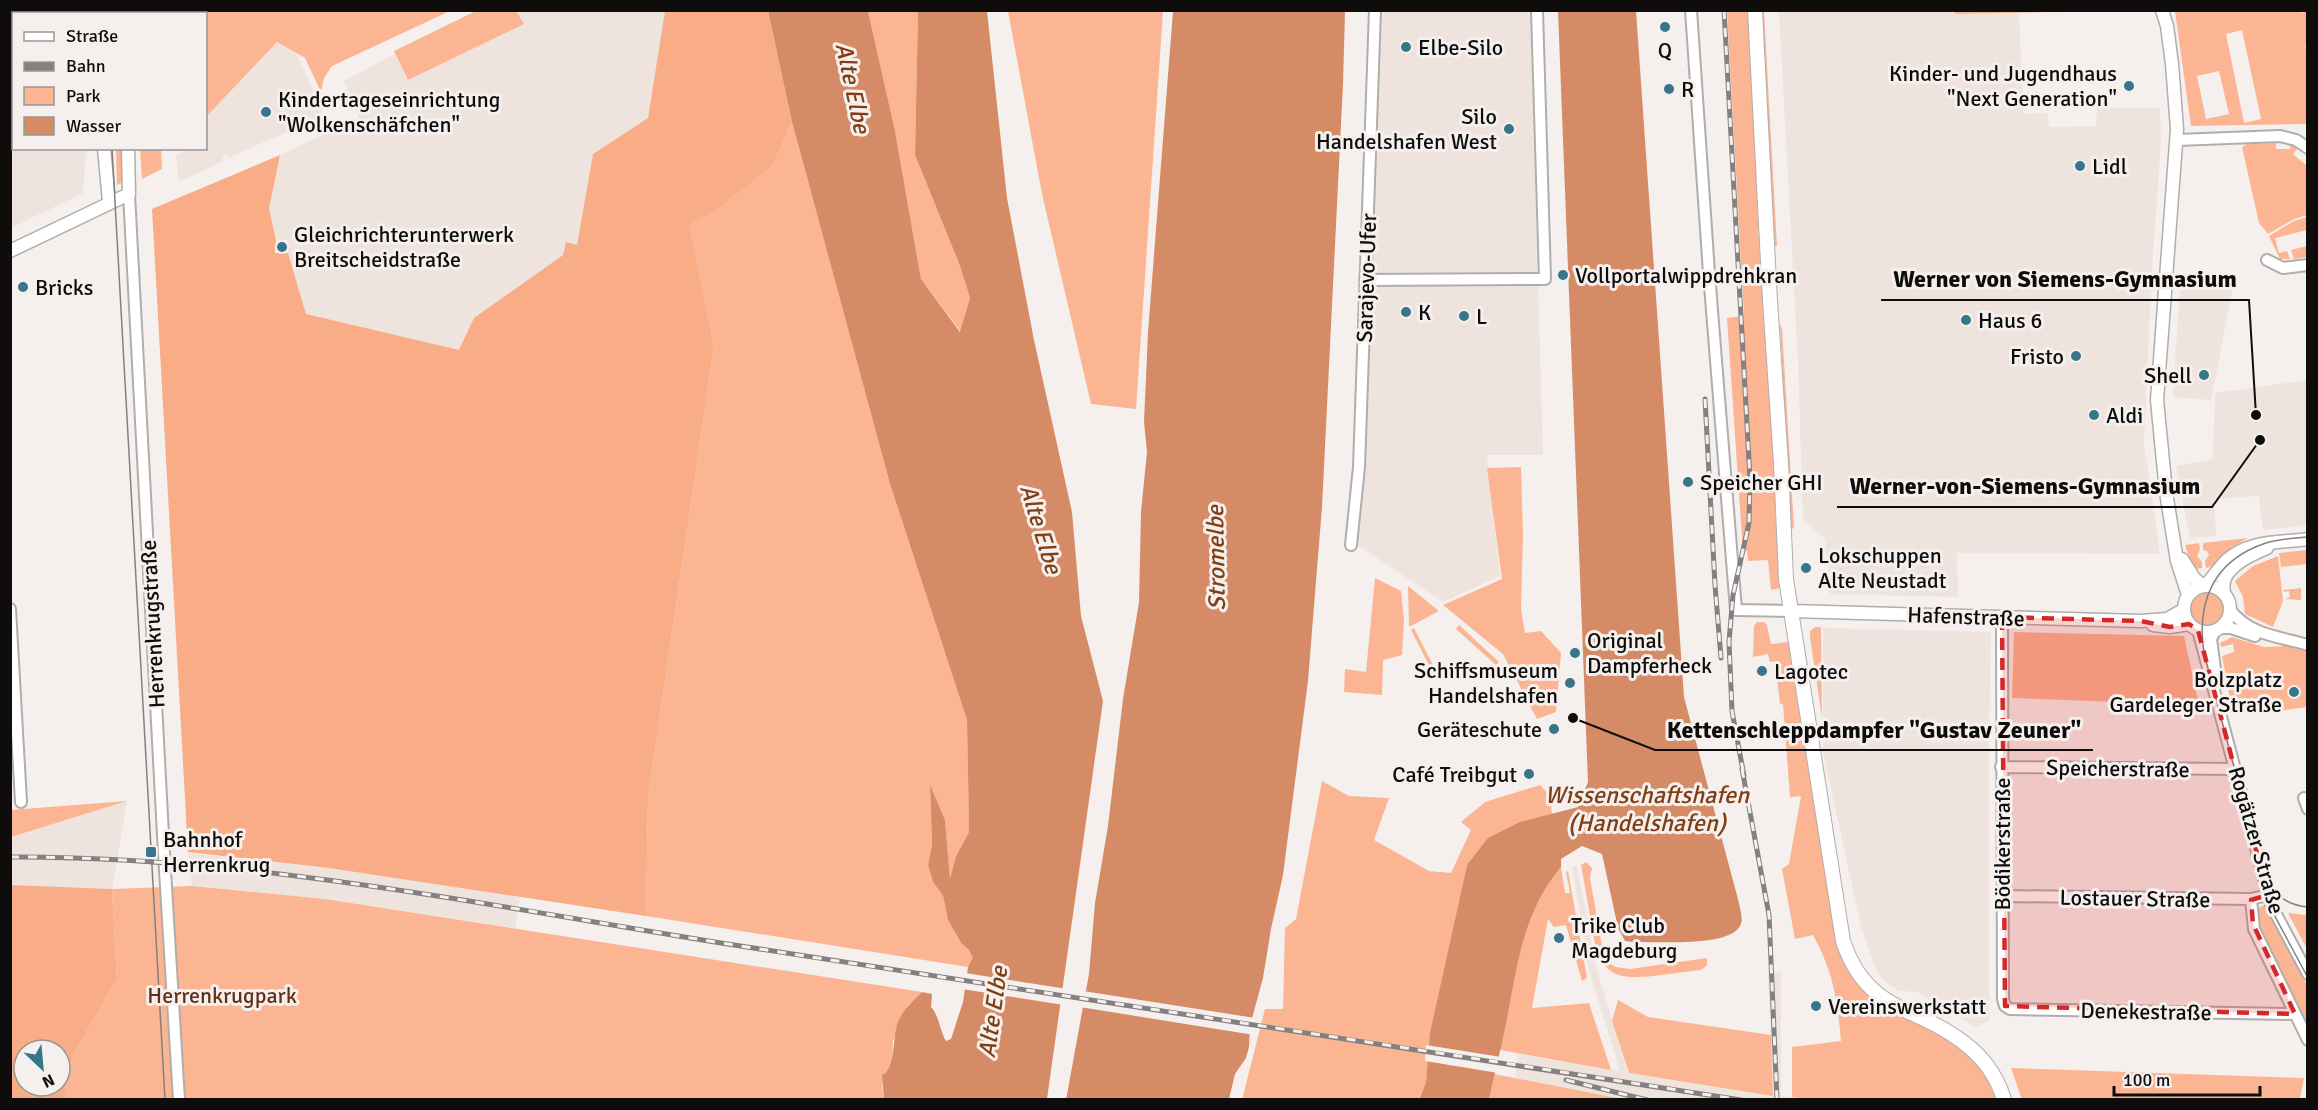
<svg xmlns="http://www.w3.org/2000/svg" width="2318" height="1110" viewBox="0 0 2318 1110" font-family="Signika,sans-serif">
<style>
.built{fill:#efe3dd}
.green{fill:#fbb592;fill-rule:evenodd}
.forest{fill:#f8ad86;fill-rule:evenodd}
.water{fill:#d58c66}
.pier{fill:#f5f0ee}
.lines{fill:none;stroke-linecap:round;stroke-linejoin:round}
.minor-casing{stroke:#b1adab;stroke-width:14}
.tertiary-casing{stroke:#b1adab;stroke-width:15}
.secondary-casing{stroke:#b1adab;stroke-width:16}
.minor{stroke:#fff;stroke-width:10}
.tertiary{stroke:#fff;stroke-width:12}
.secondary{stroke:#fff;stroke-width:14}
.tram{stroke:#83807f;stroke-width:1.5}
.rail-casing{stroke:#83807f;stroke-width:5}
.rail{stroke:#f5f0ee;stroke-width:3;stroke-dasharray:9;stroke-linecap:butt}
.marked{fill:#d62828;fill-opacity:0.2;stroke:#d62828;stroke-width:4.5;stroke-dasharray:12 8;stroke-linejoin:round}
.poi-dot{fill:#37768a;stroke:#f5f0ee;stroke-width:2}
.labels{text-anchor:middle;stroke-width:6;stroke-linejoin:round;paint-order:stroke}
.poi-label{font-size:22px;fill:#0e0d0c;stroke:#f5f0ee;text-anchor:start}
.street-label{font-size:22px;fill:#0e0d0c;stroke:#f5f0ee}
.park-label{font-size:22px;fill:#613116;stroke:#f5f0ee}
.water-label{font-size:24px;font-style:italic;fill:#803e14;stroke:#f5f0ee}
.leader{fill:none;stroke:#0e0d0c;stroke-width:2}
.callout-dot{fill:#0e0d0c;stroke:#f5f0ee;stroke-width:2}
.callout-label{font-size:24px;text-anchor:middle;font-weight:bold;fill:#0e0d0c;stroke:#f5f0ee;stroke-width:6;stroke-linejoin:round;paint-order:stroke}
</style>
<rect width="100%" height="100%" fill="#f5f0ee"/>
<path class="built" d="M11 10H80V13L14 14V148L86 149 83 193 11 228Z
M516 11H666L648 118 593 154 577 245 474 318 459 351 306 314 288 253V240H276L269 209 280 155 359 118 344 81 395 54 408 80 523 24Z
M1371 11H1530L1543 455H1487L1500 576 1443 602 1350 540 1356 456 1360 271Z
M1779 11H2111L2019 13 2023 114 2048 113 2049 127 2096 126 2097 108H2160L2161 143 2151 284 2144 443 2160 554 1957 553 1958 597 1830 594 1825 539 1803 520 1798 361Z
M277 42 297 55 323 111 321 116 229 158 227 154 222 157 224 161 179 182 176 156 189 149 206 148V117Z
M2180 285 2233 288 2211 400 2173 397Z
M2307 380V525L2263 530 2259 496 2214 499 2216 536 2190 538 2176 466 2213 459 2215 393Z
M1823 628 1991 632 1989 738V1020L1975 1027 1917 992 1899 991 1884 981 1877 972 1861 927 1823 751Z
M127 801 112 889 11 885V837Z
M188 853 329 868 520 897 515 928 325 899 192 886Z
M1577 865 1596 967 1628 1073 1773 1096 1768 971 1781 972V1096L1808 1099H1618L1515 1078 1518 1054 1620 1071 1589 970 1572 866Z"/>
<path class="green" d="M478 10 516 11 524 24 408 80 394 51Z
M133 11V10L450 11 332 66 324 78 321 92 305 58 277 42 206 117V14H133Z
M868 11H918L915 155 960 266 970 298 961 332 921 279 895 131Z
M1008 11H1163L1136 409 1091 404 1042 194Z
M1727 11H1750L1758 149 1757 204 1762 296 1776 453 1775 510 1780 588 1771 590 1768 560 1748 561 1747 551 1743 552 1727 318 1744 316Z
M1761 11H1764L1777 246H1775Z
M1955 11V10L2085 11 1955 14Z
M2300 11 2301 13 2307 11V45L2305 46 2308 54 2307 124 2191 126 2175 11ZM2242 30 2261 119 2244 123 2226 34ZM2219 71 2229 114 2206 119 2197 76Z
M792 122 890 484 967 720 969 832 956 856 950 881 945 820 930 787 932 844 928 865 933 882 943 896 948 920 961 943 969 950 974 958 968 967 646 916 648 798 714 346 690 225 711 214 772 167Z
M2290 142 2298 148 2293 154 2307 166V215L2294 219 2268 234 2259 223 2242 147 2247 144 2276 143V149H2290Z
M116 149H122L123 175 121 183 117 185Z
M140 149H161L162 169 142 179Z
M2307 217V230L2275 238 2279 253 2287 251 2290 259H2280L2269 236 2294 221Z
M2307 246V257L2294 259 2291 250Z
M1780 324 1782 328 1794 528 1791 529Z
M1521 467 1523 534 1521 609 1525 633 1541 631 1561 653 1556 712 1537 719 1503 654 1443 605 1502 579 1487 468Z
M2248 538 2232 547 2211 567 2206 568 2205 561 2209 555 2207 551 2203 550V543Z
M2199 543 2200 550 2197 556 2202 562V568L2197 569 2191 562 2185 545Z
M2307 550V564L2281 567 2279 553Z
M2278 556 2283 601 2273 627 2245 614 2243 597 2235 581 2253 566Z
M1375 578 1401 591 1404 621 1402 655 1383 660 1382 695 1344 692 1345 669 1366 672Z
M1408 586 1439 611 1409 627Z
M2301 588V600L2285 599 2290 597 2289 591 2284 592 2283 590Z
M2187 608a19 19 0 1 1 38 0a19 19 0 1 1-38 0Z
M1757 622H1764L1767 625 1771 644 1788 642 1801 724 1850 972 1971 1055 1986 1075 1998 1099 1808 1100 1792 1097V1047L1841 1041C1837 998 1834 974 1813 935L1795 939 1782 869 1789 864 1801 796 1790 797 1783 704H1780L1776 669 1778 668V661L1770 662 1768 654 1753 657 1754 626Z
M1459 625 1499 662 1496 665 1456 629Z
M1815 627H1821L1822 718 1810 637V631Z
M1414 628 1439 677 1436 679 1411 630Z
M2014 632 2184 636 2199 705 2012 698Z
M2232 637 2264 647 2287 646 2307 652V707L2283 710 2282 703 2232 709 2222 656 2234 652 2233 644 2221 647 2220 643Z
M1322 781 1349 796 1389 798 1374 840 1429 871 1451 873 1471 830 1461 822 1485 802 1540 785 1550 795 1552 815 1520 822 1467 865 1431 1032 1426 1082 1419 1099 1242 1100 1265 1009H1283L1285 928 1296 919Z
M127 801 11 837V810Z
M1586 862 1592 868 1590 878 1603 952 1609 963 1616 967 1630 969 1707 958V965L1701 970C1685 972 1669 974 1653 976 1621 979 1605 978 1595 944L1581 865Z
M1561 867 1565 893H1570L1566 872 1568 871 1587 978 1582 981 1566 925 1554 927 1548 919 1532 1008 1589 1003 1611 1070 1500 1050C1515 986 1517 920 1561 867Z
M192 886 325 899 922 992 908 1006 893 1041 892 1063 882 1085 884 1099 65 1100V1089L73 1055 117 979 112 889Z
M2261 906H2264L2268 909 2307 985V1019H2302L2258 927 2256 913Z
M2288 913 2307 915V949Z
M1618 1000 1648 1017 1771 1035 1773 1096 1629 1073 1612 1021Z
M2011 1068 2303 1078H2304L2300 1099 2022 1100Z
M1494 1074 1617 1098 1618 1099 1539 1100 1522 1098 1521 1099H1489Z"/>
<path class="forest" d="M665 11H768L792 122 772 167 711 214 690 225 714 346 648 798 646 916 329 868 188 852 152 209 280 155 269 209 276 240 275 253H288L306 314 459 350 474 318 563 255 566 242 577 245 593 154 648 118Z
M11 885 112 889 117 979 73 1055 65 1089V1099H11ZM24 1050H60V1086H24Z"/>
<path class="water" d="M768 11H868L895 131 921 279 960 332 970 298 960 266 915 155 918 11H987L1007 198 1034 340 1072 512 1081 616 1103 701 1047 1099H884L882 1075C896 1070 892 1037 898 1022 903 1010 913 1001 922 992L932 994 931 1007C939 1015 940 1031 946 1041L951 1039 963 1002 968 967 973 958 969 950 961 943 948 920 943 896 933 882 928 865 932 844 930 785 945 820 950 879 956 856 969 832 967 720 890 484 792 122Z
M1173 11H1345L1343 84 1322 507 1308 681 1283 875 1271 929 1263 978 1250 1026 1249 1047 1246 1058 1235 1074 1229 1099 1066 1100 1089 974 1095 903 1108 826 1123 699 1139 602 1141 512 1147 452 1144 422 1148 332Z
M1558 11H1636L1684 697 1739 903C1740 911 1744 919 1740 926 1728 948 1654 941 1632 942L1625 941 1618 928 1602 854 1582 846 1561 859V867C1525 910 1518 960 1508 1013 1503 1042 1495 1071 1489 1099L1419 1100 1426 1082 1430 1033 1467 865 1488 838 1520 822 1578 807 1588 782Z"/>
<path class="pier" d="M965 973 1067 989 1064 1005 962 989Z
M1083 991 1255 1018 1254 1035 1080 1007Z
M1426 1045 1501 1057 1498 1073 1425 1061Z"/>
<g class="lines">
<defs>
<path id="minor" d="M1691 10 1709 273 1736 610 1791 611
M2177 140 2280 136 2296 140 2308 148
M129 194 164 854 179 1100
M2267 260 2283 268 2308 265
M1365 280 1545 279 1537 10
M1351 545 1359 467 1375 10
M10 609 21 802
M2230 610C2251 636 2278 636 2308 645
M2002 617 2003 999 2005 1006 2010 1009 2295 1014
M2219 628H2231L2255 636
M2198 630 2271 905 2308 974
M2215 631 2211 639 2216 677
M2001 767 2236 769
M2304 798 2308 809
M2002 896 2251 899 2268 895
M2251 899 2254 929 2308 1040"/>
<path id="tertiary" d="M95 10V14
M119 10 120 14
M2162 10 2167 26 2172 64 2177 129 2157 400 2166 492 2177 561 2188 595
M104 148 109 202
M10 251 129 194 128 148
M2182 559 2194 578 2203 586
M2206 585C2213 577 2219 568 2227 560 2249 540 2280 543 2308 539
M2184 609a23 23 0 1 1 46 0a23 23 0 1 1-46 0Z
M2224 592C2218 569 2250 555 2267 548
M1791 611 2141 621 2167 619 2183 610
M2153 625 2170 627 2189 624"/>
<path id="secondary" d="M1755 10 1770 301 1781 463 1786 579 1843 941C1850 962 1860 980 1878 994 1891 1005 1907 1011 1922 1018 1960 1036 1992 1058 2004 1100"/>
</defs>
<use href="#minor" class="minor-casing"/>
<use href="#tertiary" class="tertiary-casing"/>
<use href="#secondary" class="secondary-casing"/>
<use href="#minor" class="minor"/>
<use href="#tertiary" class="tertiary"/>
<use href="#secondary" class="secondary"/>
<path class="tram" d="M103 10V14
M112 148 165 1100
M2308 537C2294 538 2279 539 2266 543 2214 560 2196 601 2204 653L2257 854 2265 892 2271 909 2308 978
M2266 874C2272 894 2287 905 2308 907"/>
<defs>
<path id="rail" d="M1724 10 1750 479 1749 523 1733 595 1729 642 1732 711 1744 776
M1705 399 1715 585 1721 658
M1742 769 1769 915 1777 1100
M10 857C254 856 494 907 734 945 1069 997 1405 1047 1741 1100
M1566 1080 1647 1100"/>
</defs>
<use href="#rail" class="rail-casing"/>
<use href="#rail" class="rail"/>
</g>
<path class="marked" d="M2002 617 2141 621 2170 627 2189 624 2198 630 2268 895 2251 900 2253 924 2295 1014 2005 1006Z"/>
<g class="poi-dot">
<circle cx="1665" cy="27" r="6"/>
<circle cx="1406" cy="47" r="6"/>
<circle cx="2129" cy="86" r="6"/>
<circle cx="1669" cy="89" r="6"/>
<circle cx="266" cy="112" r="6"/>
<circle cx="1509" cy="129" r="6"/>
<circle cx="2080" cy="166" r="6"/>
<circle cx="282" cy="247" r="6"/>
<circle cx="1563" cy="275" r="6"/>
<circle cx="23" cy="287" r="6"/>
<circle cx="1406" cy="312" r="6"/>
<circle cx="1464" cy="316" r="6"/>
<circle cx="1966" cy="320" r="6"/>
<circle cx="2076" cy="356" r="6"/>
<circle cx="2204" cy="375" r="6"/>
<circle cx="2094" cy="415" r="6"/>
<circle cx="1688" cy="482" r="6"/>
<circle cx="1806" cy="568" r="6"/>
<circle cx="1575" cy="653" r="6"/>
<circle cx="1762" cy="671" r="6"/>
<circle cx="1570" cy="683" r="6"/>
<circle cx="2294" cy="692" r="6"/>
<circle cx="1554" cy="729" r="6"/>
<circle cx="1529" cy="774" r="6"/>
<rect x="145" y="846" width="12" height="12" rx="3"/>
<circle cx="1559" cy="938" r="6"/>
<circle cx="1816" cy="1006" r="6"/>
</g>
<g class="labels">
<g class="poi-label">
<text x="1418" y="55">Elbe-Silo</text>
<text x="1665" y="58" text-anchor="middle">Q</text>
<text x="2117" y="81" text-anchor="end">Kinder- und Jugendhaus<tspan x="2117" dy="25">"Next Generation"</tspan></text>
<text x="1681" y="97">R</text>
<text x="278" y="107">Kindertageseinrichtung<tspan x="278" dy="25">"Wolkenschäfchen"</tspan></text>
<text x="1497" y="124" text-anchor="end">Silo<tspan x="1497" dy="25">Handelshafen West</tspan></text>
<text x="2092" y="174">Lidl</text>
<text x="294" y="242">Gleichrichterunterwerk<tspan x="294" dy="25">Breitscheidstraße</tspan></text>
<text x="1575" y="283">Vollportalwippdrehkran</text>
<text x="35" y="295">Bricks</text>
<text x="1418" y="320">K</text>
<text x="1476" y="324">L</text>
<text x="1978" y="328">Haus 6</text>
<text x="2064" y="364" text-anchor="end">Fristo</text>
<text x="2192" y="383" text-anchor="end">Shell</text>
<text x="2106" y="423">Aldi</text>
<text x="1700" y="490">Speicher GHI</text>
<text x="1818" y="563">Lokschuppen<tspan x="1818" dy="25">Alte Neustadt</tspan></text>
<text x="1587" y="648">Original<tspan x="1587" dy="25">Dampferheck</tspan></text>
<text x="1558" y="678" text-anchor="end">Schiffsmuseum<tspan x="1558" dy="25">Handelshafen</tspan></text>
<text x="1774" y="679">Lagotec</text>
<text x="2282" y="687" text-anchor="end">Bolzplatz<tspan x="2282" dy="25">Gardeleger Straße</tspan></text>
<text x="1542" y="737" text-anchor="end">Geräteschute</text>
<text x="1517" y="782" text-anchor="end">Café Treibgut</text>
<text x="163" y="847">Bahnhof<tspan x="163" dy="25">Herrenkrug</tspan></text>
<text x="1571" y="933">Trike Club<tspan x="1571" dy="25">Magdeburg</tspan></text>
<text x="1828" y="1014">Vereinswerkstatt</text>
</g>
<g class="street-label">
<text transform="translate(1366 278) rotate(-88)" y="8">Sarajevo-Ufer</text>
<text transform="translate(1966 616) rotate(2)" y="8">Hafenstraße</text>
<text transform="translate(152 624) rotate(-93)" y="8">Herrenkrugstraße</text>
<text transform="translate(2118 768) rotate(1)" y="8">Speicherstraße</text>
<text transform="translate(2257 840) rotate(74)" y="8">Rogätzer Straße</text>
<text transform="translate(2002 844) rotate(-90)" y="8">Bödikerstraße</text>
<text transform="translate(2135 898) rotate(1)" y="8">Lostauer Straße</text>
<text transform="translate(2146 1011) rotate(1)" y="8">Denekestraße</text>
</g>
<g class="park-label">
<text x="222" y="1003">Herrenkrugpark</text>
</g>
<g class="water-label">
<text transform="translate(853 88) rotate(78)" y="8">Alte Elbe</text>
<text transform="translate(1041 529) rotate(73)" y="8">Alte Elbe</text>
<text transform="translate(1216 558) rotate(-91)" y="8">Stromelbe</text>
<text x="1647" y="803">Wissenschaftshafen<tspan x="1647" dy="28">(Handelshafen)</tspan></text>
<text transform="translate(993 1012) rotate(-82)" y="8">Alte Elbe</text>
</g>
</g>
<path class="leader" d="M2256 415L2249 300H1881M2260 440L2212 507H1837M1573 718L1655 750H2093"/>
<g class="callout-dot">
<circle cx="2256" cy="415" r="6"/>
<circle cx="2260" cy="440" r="6"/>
<circle cx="1573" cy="718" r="6"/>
</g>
<g class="callout-label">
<text x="2065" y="287">Werner von Siemens-Gymnasium</text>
<text x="2025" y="494">Werner-von-Siemens-Gymnasium</text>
<text x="1874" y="738">Kettenschleppdampfer "Gustav Zeuner"</text>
</g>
<rect width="2318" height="1110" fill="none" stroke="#0e0d0c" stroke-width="24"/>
<rect x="12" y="12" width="195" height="138" fill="#f5f0ee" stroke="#999594" stroke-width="1.5"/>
<rect x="24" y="32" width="30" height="9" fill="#ffffff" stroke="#999594" stroke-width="1.5"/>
<text x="66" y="42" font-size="18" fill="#0e0d0c">Straße</text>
<rect x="24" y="62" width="30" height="9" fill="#83807f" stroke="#999594" stroke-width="1.5"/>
<text x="66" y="72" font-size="18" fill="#0e0d0c">Bahn</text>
<rect x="24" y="87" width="30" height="18" fill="#fbb592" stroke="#999594" stroke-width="1.5"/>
<text x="66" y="102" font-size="18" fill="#0e0d0c">Park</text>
<rect x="24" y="117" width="30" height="18" fill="#d58c66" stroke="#999594" stroke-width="1.5"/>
<text x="66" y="132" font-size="18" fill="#0e0d0c">Wasser</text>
<g transform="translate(42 1068) rotate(154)"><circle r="28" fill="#f5f0ee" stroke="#999594" stroke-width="1.5"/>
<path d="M0-4.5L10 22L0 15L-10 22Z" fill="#37768a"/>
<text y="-9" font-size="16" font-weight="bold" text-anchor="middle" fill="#0e0d0c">N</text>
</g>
<path d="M2114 1086v9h146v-9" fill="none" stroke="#0e0d0c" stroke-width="3"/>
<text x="2123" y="1086" font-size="18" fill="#0e0d0c" stroke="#f5f0ee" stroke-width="4.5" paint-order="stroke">100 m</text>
</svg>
